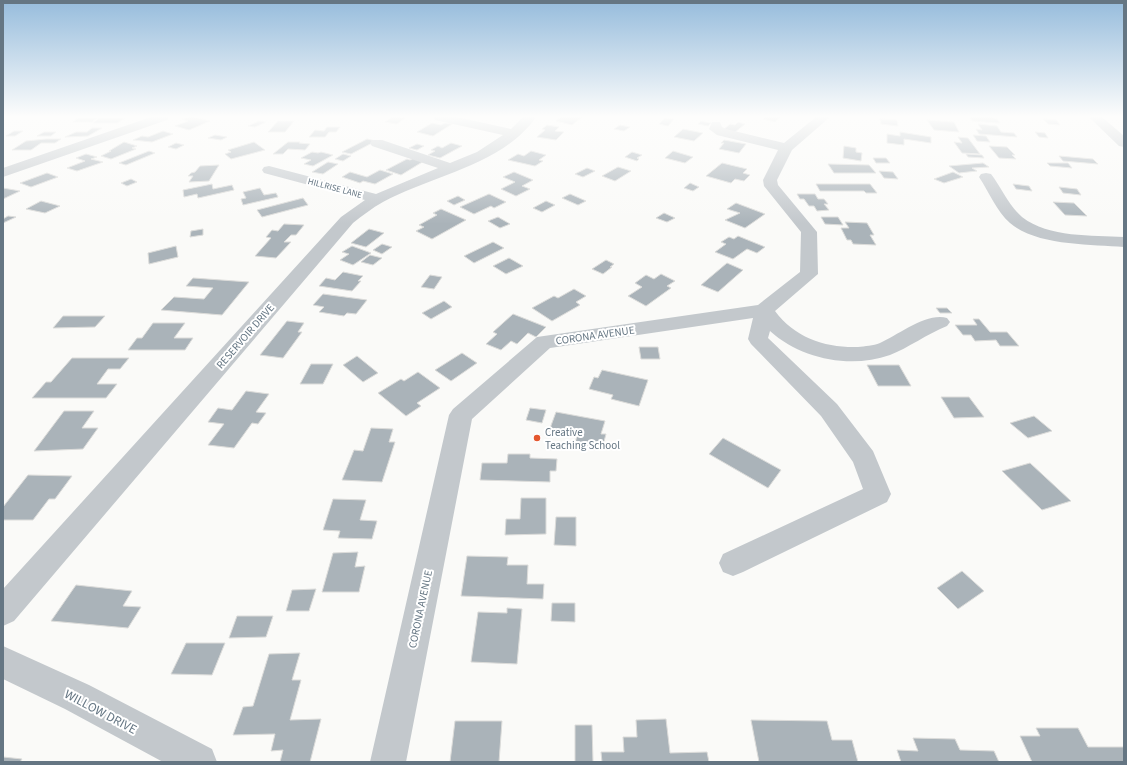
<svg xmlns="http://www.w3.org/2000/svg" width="1127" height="765" viewBox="0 0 1127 765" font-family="'Source Sans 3',sans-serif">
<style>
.building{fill:#aab3b9;stroke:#dcdcda}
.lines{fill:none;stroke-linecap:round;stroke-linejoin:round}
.minor{fill:#c3c8cc;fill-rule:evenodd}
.poi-dot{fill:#e4572e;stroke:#fff;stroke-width:1.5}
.labels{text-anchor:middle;stroke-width:4;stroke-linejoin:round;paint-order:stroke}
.far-street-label{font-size:9px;fill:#657683;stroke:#fff}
.street-label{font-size:11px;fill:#657683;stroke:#fff}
.poi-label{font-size:11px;fill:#657683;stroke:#fff;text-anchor:start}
.near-street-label{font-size:13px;fill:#657683;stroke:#fff}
</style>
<rect width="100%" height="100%" fill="#fafaf8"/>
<path class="building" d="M188 117H194L210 121 189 130 175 126 188 121 182 119Z
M392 117H399L405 118 397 124 385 122Z
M561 117H582L572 125 556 121Z
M765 117H780L775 122 763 119Z
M970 117H990L997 119 1000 123 972 121Z
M78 118H97L92 122H73Z
M99 118H125L117 123H93Z
M665 118 674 119 668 126 659 124Z
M880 119 897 120 898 126 881 124Z
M1043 119 1056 120 1060 125 1048 124Z
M927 120 954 122 959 132 934 130Z
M259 121 266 122 255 127 248 126Z
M278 121H294L285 132H268Z
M701 121 711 123 708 126 698 124Z
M738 122 745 124 734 133 722 131 730 124 735 125Z
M432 123 441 125 445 123 452 124 433 136 417 132Z
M978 124 997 126 1001 132 1014 133 1017 137 979 134 976 129 982 130Z
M547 125 559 127 555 131 564 132 556 140 537 137 545 130 542 129Z
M620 125 630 127 624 131 614 129Z
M327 127H340L336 132H329L325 137H309L315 130 324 131Z
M92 128H102L88 136 65 137 76 132H87Z
M683 129 703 133 694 141 674 137Z
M14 131H23L15 136H6Z
M163 131 173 134 152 142 133 140 142 136 148 137Z
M44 132H56L51 136H37Z
M900 132 931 137V143L904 139V145L887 143V134L900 136Z
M1035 132 1045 133 1048 138 1039 137Z
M215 135 227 137 221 140 208 138Z
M973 135 986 136 990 142 977 141Z
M958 137 968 138 980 154 962 153 954 142 962 143Z
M46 139H61L55 143H41L31 150H12L26 141Z
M367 139 376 141 351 154 342 152Z
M724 140 746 144 739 153 719 149 724 143H721Z
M124 142 137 146 132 148 136 149 111 159 101 156 111 151H109Z
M254 142 265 150 231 159 225 154 231 152 228 150Z
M288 142H300L299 143 310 144 305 150 288 149 283 154H273Z
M176 143 184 145 176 149 168 147Z
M451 143 462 146 440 158 428 155 435 151 431 150 438 146 442 148Z
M417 144 424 146 417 150 409 148Z
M844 146 856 148V152L862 153 861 161 843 158Z
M989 146 1007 147 1015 155H1012L1016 159 999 158Z
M149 151 155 153 126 165 119 163Z
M531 151 546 155 539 160 543 161 535 166 508 160 518 154 524 156Z
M673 151 693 157 685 163 665 158Z
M312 152 318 153 321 152 333 155 313 166 304 164 311 160 301 158Z
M632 152 642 155 637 158 639 159 637 161 625 157Z
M86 154 97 157 91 159 103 162 77 171 67 168 85 161 76 158Z
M343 154 351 156 343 161 335 159Z
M966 154 982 155 984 158 968 157Z
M1059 156 1093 159 1098 164 1063 161Z
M414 158 424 161 401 175 386 170 407 159 410 160Z
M873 158H886L890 163H876Z
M328 162 338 164 323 174 312 172Z
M722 163 747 169 743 173 750 175 744 181 735 179 731 183 706 176Z
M983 163 989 167 972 168 977 171 959 173 949 166Z
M1047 163H1068L1072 168 1050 166Z
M828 164 869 165 876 173H834Z
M219 165 209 181 189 182 193 176H188L191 173 195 172 200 166Z
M618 167 631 171 615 181 602 176Z
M587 168 595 171 583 177 575 174Z
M380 170 393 174 375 184 363 181 360 183 342 177 350 172 367 177Z
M879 171 893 172 898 179 884 178Z
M514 172 533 180 522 186 530 189 516 196 501 189 515 182 503 177Z
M953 172 963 177 944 183 934 179Z
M47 173 58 177 31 187 20 183Z
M131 179 137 182 127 186 121 183Z
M690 183 699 187 693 191 684 188Z
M212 184 213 189 232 185 234 190 198 198 197 194 184 197 183 190Z
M816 184H870L877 193H866L864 191H820Z
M1013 184 1029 186 1032 191 1016 189Z
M1059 187 1077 189 1081 195 1063 193Z
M3 188 20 191 3 199Z
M260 188 264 195 276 193 278 197 243 205 241 199 246 198 243 192Z
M489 194 506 202 494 208 491 206 474 214 460 207Z
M570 194 586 201 578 205 562 198Z
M797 194H815L818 199H824L828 204H824L829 210 817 211 814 206H809L804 199H800Z
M458 196 465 200 454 205 447 201Z
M303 198 308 205 262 217 257 210Z
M41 201 60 206 45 213 26 209Z
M546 201 555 205 542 212 533 208Z
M1053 202 1074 203 1087 216 1065 215Z
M736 203 765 214 745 228 725 220 740 213 727 209Z
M441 209 466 220 432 239 416 231 424 227 419 225 437 215 433 213Z
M664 213 675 218 667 222 656 218Z
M8 216 16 217 3 223V219Z
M498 217 510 224 500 228 488 221Z
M821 217H838L843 225 825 224Z
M845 222 867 223 874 235H870L876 245 853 244 851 240H847L841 228H849Z
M284 224 304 225 296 235H291L284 242H291L276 258 255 256 271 238 266 237 272 230 278 231Z
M203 229V235L190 237 191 231Z
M369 229 384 233 366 247 351 243Z
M738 236 765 247 757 253 747 249 733 259 715 252 726 244 721 242 729 237 734 239Z
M493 242 504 248 474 263 464 256Z
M382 244 392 247 382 254 373 250Z
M176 246 178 257 149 264 148 253Z
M352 246 371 253 353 265 340 260 349 254 342 252Z
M370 255 382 258 373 265 361 262Z
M509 258 523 266 506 274 493 266Z
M606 260 614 264 610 267H612L603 274 592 269Z
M727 263 743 270 718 292 701 285Z
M343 272 363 276 358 281H361L352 291 319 286 326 278 335 280Z
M661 274 675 281 667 286 671 288 646 306 628 296 642 287 635 283 646 275 654 279Z
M430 275 442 277 434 289 421 287Z
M193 278 249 282 222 315 161 310 174 297 204 299 213 288 186 286Z
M574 289 586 296 576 302 580 305 552 321 532 308 554 296 558 298Z
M323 294 367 300 356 314 347 313 344 316 319 312 324 307 313 305Z
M444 301 452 307 431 319 422 313Z
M936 308H947L952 313H940Z
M513 314 546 327 536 337 528 333 517 344 511 341 501 350 486 344 497 334 493 332Z
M63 316H105L95 327 53 328Z
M973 319H979L990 332H1007L1019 346H1000L996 340 975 341 971 335H963L955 325H977Z
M287 321 304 323 298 332H302L283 358 260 355Z
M153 323H185L174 338H193L185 350H128L137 338H142Z
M639 347H658L660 359H641Z
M462 353 477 363 451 381 435 370Z
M357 356 378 373 363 382 343 365Z
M72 358H129L120 369H108L97 384H117L106 398H32L46 382H51Z
M311 364H333L323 384H300Z
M867 365H899L911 386H878Z
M602 370 648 380 639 406 611 399 613 395 589 389 594 377 598 378Z
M418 372 440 388 417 403 421 406 406 416 378 393 401 379 404 381Z
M246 391 269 394 256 412 266 413 258 424 252 423 234 448 208 445 224 424 208 422 218 408 232 410Z
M941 397H969L984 417 954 418Z
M530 408 546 410 542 423 526 420Z
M64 411H94L82 428H98L83 449 34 451Z
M556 412 605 421 601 434H606L602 449 575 443 577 436 549 431Z
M1034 416 1052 431 1028 438 1010 423Z
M371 428 393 429 389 442H395L382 482 342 480 354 450 363 451Z
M723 438 781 470 768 488 709 454Z
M508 454H530V458L557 459 556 471H550V482L480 480 482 463H507Z
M1030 463 1071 501 1042 510 1002 471Z
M28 475 72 476 55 499H49L33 520H3V507Z
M521 498H546V534L505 535 506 519H520Z
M333 499 366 500 360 520 377 521 372 539 338 538 340 531 323 530Z
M556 517H576V546L554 545Z
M358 552 355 567 365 566 359 592H322L333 553Z
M467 556 508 557 507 565H528L527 584H544L543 599 461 596Z
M962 571 984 591 958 609 937 588Z
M76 585 132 591 123 606 141 607 128 628 51 621Z
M316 589 309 611H286L292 590Z
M552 603H575V622L551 621Z
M507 608 522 609 517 664 471 662 478 612 507 613Z
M237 616H273L266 637 229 638Z
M186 643H225L212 675 171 674Z
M300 653 292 680H301L290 720 321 719 310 762H280L283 750 271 751 275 734 233 735 243 707 253 706 269 654Z
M666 719 670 753 707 752 709 762H602L601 752H624L623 737H637L636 720Z
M751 720 827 721 832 740H852L858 762H759Z
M455 721H502L499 762H450Z
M575 725H592L593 762H575Z
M1036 728H1078L1088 747H1124V762H1032L1020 736H1040Z
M913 738 955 739 960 750 994 751 999 762H901L897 750 918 751Z
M3 757 22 759 20 762H3Z"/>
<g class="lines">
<path class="minor" d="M151 117H169L167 120 3 177V168Z
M433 117H457L511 129 523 117H536C503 165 431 176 383 202 372 208 362 216 353 223L14 621 3 626V589L341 217 365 200 264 173 262 170 264 167 269 166 376 194 438 168 372 146 370 143 372 140H382L450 163 477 152 503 135 435 120Z
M816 117H830L792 150 777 180 778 185 817 232 818 274 775 311C795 338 826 348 858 347 865 346 873 346 880 343 898 335 927 312 947 318L950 322 947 326C927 334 908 348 890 355 850 369 801 359 770 331L768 338 837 404 873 451 891 494 887 502 743 572 733 576 723 572 719 563 723 554 863 489 853 462 821 416 751 344 748 339 753 318 550 348 472 419 406 762H370L449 415 453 409 537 337 758 305 800 272 801 232 764 186 763 180 778 150 717 135 709 129 712 122H720L722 127 726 129 784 143Z
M1089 117H1102L1124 136V147L1119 146Z
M986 173 991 174C1001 187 1009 206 1022 217 1049 238 1092 235 1124 237V247C1090 244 1037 246 1010 223 997 212 989 192 979 177L981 174Z
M3 646 89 685 212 749 217 762H163L65 709 3 679Z"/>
</g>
<linearGradient id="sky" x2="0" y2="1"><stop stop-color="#96bcdc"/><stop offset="0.52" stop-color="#fdfdfc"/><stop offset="1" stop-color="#fdfdfc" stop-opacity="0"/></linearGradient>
<rect width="1127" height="224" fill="url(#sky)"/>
<circle class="poi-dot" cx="537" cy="438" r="4"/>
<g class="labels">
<g class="far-street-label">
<text transform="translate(335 188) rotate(15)" y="3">HILLRISE LANE</text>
</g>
<g class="street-label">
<text transform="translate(595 335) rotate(-8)" y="4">CORONA AVENUE</text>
<text transform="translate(245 336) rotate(-49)" y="4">RESERVOIR DRIVE</text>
<text transform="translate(420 609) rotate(-78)" y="4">CORONA AVENUE</text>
</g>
<g class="poi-label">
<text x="545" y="436">Creative<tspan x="545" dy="13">Teaching School</tspan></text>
</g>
<g class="near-street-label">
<text transform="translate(101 711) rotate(28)" y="5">WILLOW DRIVE</text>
</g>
</g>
<rect width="1127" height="765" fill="none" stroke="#657683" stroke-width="8"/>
</svg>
